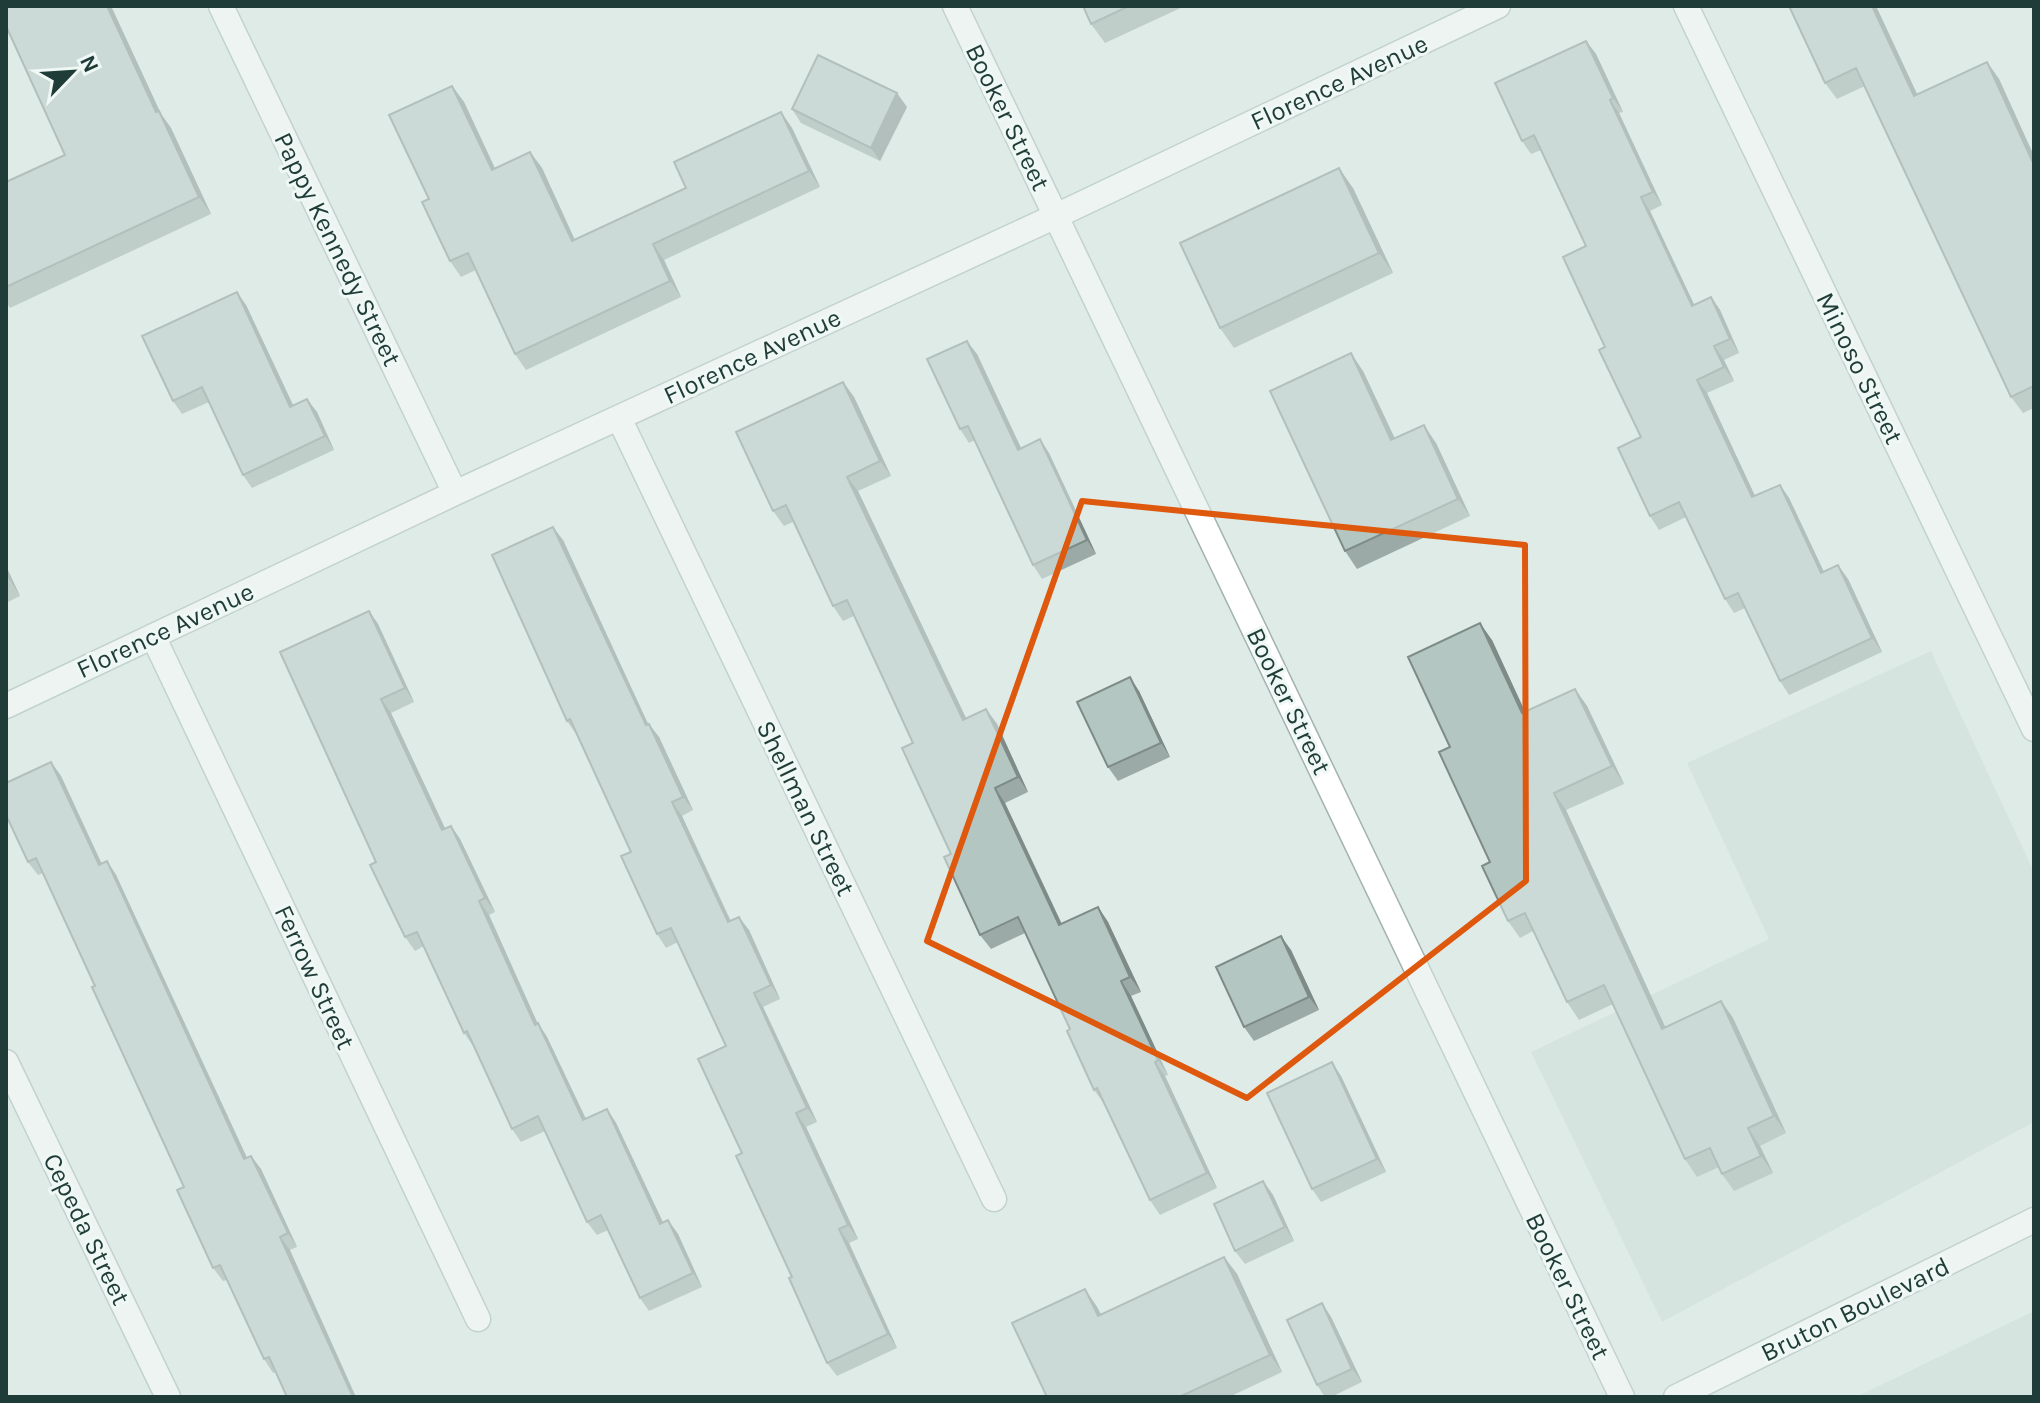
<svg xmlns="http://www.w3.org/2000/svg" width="2040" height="1403" viewBox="0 0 2040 1403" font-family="Karla,sans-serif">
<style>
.built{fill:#cddbd6}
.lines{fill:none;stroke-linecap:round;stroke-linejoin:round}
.minor-casing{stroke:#a2b3af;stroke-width:27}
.minor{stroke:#fff;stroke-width:24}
.wall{fill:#9baaa6}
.shaded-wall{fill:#7e8b87}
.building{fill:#b4c6c1;stroke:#7e8b87;stroke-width:2}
.marked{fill:none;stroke:#de580e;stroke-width:6;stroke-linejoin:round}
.labels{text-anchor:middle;stroke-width:6;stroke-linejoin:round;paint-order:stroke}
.street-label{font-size:26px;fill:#1f3c38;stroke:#eff8f4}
</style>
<rect width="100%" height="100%" fill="#dfebe7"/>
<path class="built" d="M1931 651 2034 872V1122L1662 1322 1531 1052 1769 939 1687 763Z
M2034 1311V1397H1856Z"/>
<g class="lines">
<defs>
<path id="minor" d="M221 6 455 493
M955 6 1622 1397
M1686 6 2034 729
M619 418 994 1199
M153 636 478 1319
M6 706 455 493 1056 216 1498 6
M6 1062 168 1397
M1676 1397 2034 1220"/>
</defs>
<use href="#minor" class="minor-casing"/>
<use href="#minor" class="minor"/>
</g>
<path class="wall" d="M6 6H111L161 114 171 128 211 214 10 308 6 302V182L65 155Z
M1083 6H1185L1105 43 1091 24Z
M1876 6 1917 95 1987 62 1999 79 2034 156V408L2023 413 2011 397 1865 86 1837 99 1825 83Z
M1586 41 1596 54 1623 112 1619 113 1662 205 1650 211 1694 305 1711 297 1720 310 1739 353 1724 360 1734 381 1707 393 1755 496 1780 485 1789 498 1824 572 1848 579 1882 652 1789 695 1780 681 1745 608 1734 613 1725 599 1686 517 1659 530 1650 516 1641 437 1605 347 1586 246 1541 150 1531 154 1522 141Z
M452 86 464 102 495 168 530 152 542 168 575 240 686 188 781 112 792 128 820 187 664 260 681 297 526 370 515 354 476 270 461 277 450 261 429 199Z
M907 107 880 161 801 123 792 109Z
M1353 188 1393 273 1234 348 1220 328Z
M246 305 293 405 317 412 334 450 252 488 243 475 209 402 182 414 173 401Z
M977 354 1021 448 1049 453 1096 554 1042 579 1033 565 975 440 969 443 960 429Z
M1363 371 1395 439 1436 443 1470 516 1357 569 1345 551Z
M843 382 854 397 891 476 858 491 966 718 986 709 997 724 1028 792 1005 803 1062 924 1098 907 1108 922 1141 992 1131 996 1168 1075 1165 1076 1217 1188 1160 1215 1150 1200 1105 1105 1094 1090 1070 1029 1025 933 991 949 980 935 951 854 913 743 854 616 843 621 833 606 793 522 784 526 773 511Z
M563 540 648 724 659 737 693 810 682 816 731 921 749 930 780 999 763 1007 817 1122 806 1127 858 1239 849 1243 897 1348 837 1376 827 1363 742 1153 726 1046 678 942 666 948 657 934 631 852 576 734 567 721Z
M6 566 20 596 6 603Z
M369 611 378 624 414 702 391 713 445 829 451 826 460 839 495 912 489 915 538 1024 547 1037 586 1119 607 1109 616 1123 663 1223 668 1220 678 1234 702 1287 649 1311 640 1298 608 1230 597 1235 587 1222 545 1131 521 1142 512 1129 473 1046 464 1033 424 946 415 951 405 937 376 862Z
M1492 640 1525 712 1575 689 1587 706 1624 784 1566 810 1665 1027 1721 1001 1733 1018 1786 1133 1760 1146 1773 1173 1734 1191 1722 1174 1719 1167 1697 1177 1685 1159 1613 1004 1579 1020 1567 1002 1533 931 1520 938 1508 921 1490 862 1450 747Z
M1139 691 1170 757 1118 781 1108 767Z
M51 762 61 776 102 864 107 861 116 875 247 1158 251 1156 261 1169 297 1247 290 1250 275 1372 273 1373 264 1359 227 1280 223 1281 213 1268 184 1187 95 986 43 873 38 875 28 862Z
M1291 950 1319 1010 1254 1041 1244 1027Z
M1341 1076 1386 1172 1321 1202 1312 1189Z
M1263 1181 1273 1195 1294 1241 1245 1264 1235 1251Z
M1224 1257 1237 1274 1282 1372 1229 1397H1047L1085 1289 1097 1307 1101 1314Z
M1322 1303 1331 1317 1362 1382 1331 1397H1325L1317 1385Z"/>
<path class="shaded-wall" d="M107 6H111L161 114 171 128 211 214 199 197 156 112Z
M1872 6H1876L1926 113 1914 96Z
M1586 41 1596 54 1623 112 1613 98Z
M1987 62 1999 79 2034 156V165Z
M452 86 464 102 503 186 492 170Z
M897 93 907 107 880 161 871 148Z
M1610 100 1619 113 1662 205 1653 192Z
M781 112 792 128 820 187 809 171Z
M530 152 542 168 583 258 572 241Z
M1339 168 1353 188 1393 273 1379 253Z
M1641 197 1650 211 1701 319 1692 306Z
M653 244 664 260 681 297 670 281Z
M237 292 246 305 300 420 290 407Z
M1711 297 1720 310 1739 353 1730 339Z
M967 341 977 354 1028 463 1018 450Z
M1714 346 1724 360 1734 381 1724 367Z
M1351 353 1363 371 1404 458 1391 440Z
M1697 380 1707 393 1762 511 1752 497Z
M843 382 854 397 891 476 880 461Z
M307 399 317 412 334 450 325 436Z
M1424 425 1436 443 1470 516 1458 499Z
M1040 439 1049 453 1096 554 1087 540Z
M847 477 858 491 974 735 963 720Z
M1780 485 1789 498 1831 587 1821 573Z
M553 527 563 540 655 739 646 725Z
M1838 565 1848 579 1882 652 1872 638Z
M6 566 20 596 6 574Z
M369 611 378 624 414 702 405 688Z
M1480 623 1492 640 1534 731 1522 713Z
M1130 677 1139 691 1170 757 1161 743Z
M1575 689 1587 706 1624 784 1612 766Z
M381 699 391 713 452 843 442 830Z
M986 709 997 724 1028 792 1018 777Z
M649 724 659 737 693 810 683 797Z
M51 762 61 776 108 878 99 865Z
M995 788 1005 803 1069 940 1059 925Z
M1554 793 1566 810 1674 1046 1662 1029Z
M672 802 682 816 737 936 728 922Z
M451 826 460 839 495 912 485 898Z
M107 861 116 875 254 1173 244 1159Z
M479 901 489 915 544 1038 535 1025Z
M1098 907 1108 922 1141 992 1130 977Z
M739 917 749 930 780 999 771 985Z
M1281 936 1291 950 1319 1010 1309 997Z
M1121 981 1131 996 1168 1075 1158 1060Z
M754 993 763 1007 817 1122 807 1108Z
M1721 1001 1733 1018 1786 1133 1774 1116Z
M538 1023 547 1037 593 1134 583 1120Z
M1155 1062 1165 1076 1217 1188 1207 1173Z
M1332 1062 1341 1076 1386 1172 1377 1159Z
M607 1109 616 1123 670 1237 660 1224Z
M796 1113 806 1127 858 1239 848 1225Z
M1748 1128 1760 1146 1773 1173 1761 1156Z
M251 1156 261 1169 297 1247 288 1233Z
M1263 1181 1273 1195 1294 1241 1285 1227Z
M668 1220 678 1234 702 1287 693 1273Z
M839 1229 849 1243 897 1348 888 1334Z
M280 1237 290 1250 356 1397H353Z
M1224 1257 1237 1274 1282 1372 1270 1355Z
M1085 1289 1097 1307 1110 1333 1098 1316Z
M1322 1303 1331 1317 1362 1382 1352 1369Z"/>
<path class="building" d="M6 6H107L156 112 159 111 199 197 6 287V182L65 155 6 26Z
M1083 6H1129L1091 24Z
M1789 6H1872L1914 96 1987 62 2034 165V386L2011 397 1856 68 1825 83Z
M1586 41 1613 98 1610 100 1653 192 1641 197 1692 306 1711 297 1730 339 1714 346 1724 367 1697 380 1752 497 1780 485 1821 573 1838 565 1872 638 1780 681 1738 593 1725 599 1679 502 1650 516 1618 448 1641 437 1599 350 1605 347 1563 257 1586 246 1534 135 1522 141 1495 83Z
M818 55 897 93 871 148 792 109Z
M452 86 492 170 530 152 572 241 686 188 674 162 781 112 809 171 653 244 670 281 515 354 468 253 450 261 422 202 429 199 389 115Z
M1339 168 1379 253 1220 328 1180 243Z
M237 292 290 407 307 399 325 436 243 475 202 387 173 401 142 336Z
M967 341 1018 450 1040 439 1087 540 1033 565 968 426 960 429 927 359Z
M1351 353 1391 440 1424 425 1458 499 1345 551 1270 391Z
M843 382 880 461 847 477 963 720 986 709 1018 777 995 788 1059 925 1098 907 1130 977 1121 981 1158 1060 1155 1062 1207 1173 1150 1200 1097 1088 1094 1090 1067 1031 1070 1029 1018 917 980 935 944 857 951 854 902 748 913 743 847 600 833 606 786 505 773 511 736 432Z
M553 527 646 725 649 724 683 797 672 802 728 922 739 917 771 985 754 993 807 1108 796 1113 848 1225 839 1229 888 1334 827 1363 789 1278 792 1277 736 1156 742 1153 698 1059 726 1046 671 928 657 934 621 856 631 852 570 719 567 721 492 555Z
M369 611 405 688 381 699 442 830 451 826 485 898 479 901 535 1025 538 1023 583 1120 607 1109 660 1224 668 1220 693 1273 640 1298 601 1215 587 1222 538 1116 512 1129 467 1031 464 1033 417 932 405 937 370 865 376 862 280 652Z
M1480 623 1522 713 1575 689 1612 766 1554 793 1662 1029 1721 1001 1774 1116 1748 1128 1761 1156 1722 1174 1710 1148 1685 1159 1604 985 1567 1002 1525 913 1508 921 1482 866 1490 862 1439 752 1450 747 1408 657Z
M1130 677 1161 743 1108 767 1077 702Z
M51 762 99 865 107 861 244 1159 251 1156 288 1233 280 1237 353 1397H287L269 1357 264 1359 220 1265 213 1268 177 1190 184 1187 92 987 95 986 36 858 28 862 6 815V783Z
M1281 936 1309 997 1244 1027 1216 967Z
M1332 1062 1377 1159 1312 1189 1267 1093Z
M1263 1181 1285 1227 1235 1251 1214 1204Z
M1224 1257 1270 1355 1179 1397H1047L1012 1323 1085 1289 1098 1316Z
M1322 1303 1352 1369 1317 1385 1287 1320Z"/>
<path d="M0 0H2040V1403H0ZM1082 501 1525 545 1526 881 1247 1098 927 941Z" fill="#dfebe7" fill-opacity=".55" fill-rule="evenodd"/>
<path class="marked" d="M1082 501 1525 545 1526 881 1247 1098 927 941Z"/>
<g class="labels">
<g class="street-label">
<text transform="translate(1339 82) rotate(-25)" y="9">Florence Avenue</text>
<text transform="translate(1008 117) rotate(64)" y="9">Booker Street</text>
<text transform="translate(338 249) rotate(64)" y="9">Pappy Kennedy Street</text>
<text transform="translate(752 356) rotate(-25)" y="9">Florence Avenue</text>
<text transform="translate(1860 368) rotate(64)" y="9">Minoso Street</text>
<text transform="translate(165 630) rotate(-25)" y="9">Florence Avenue</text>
<text transform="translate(1289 701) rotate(64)" y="9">Booker Street</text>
<text transform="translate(806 808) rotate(64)" y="9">Shellman Street</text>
<text transform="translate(315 977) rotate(65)" y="9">Ferrow Street</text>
<text transform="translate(87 1229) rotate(64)" y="9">Cepeda Street</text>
<text transform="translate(1568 1286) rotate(64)" y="9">Booker Street</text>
<text transform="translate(1855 1309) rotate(-26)" y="9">Bruton Boulevard</text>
</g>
</g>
<rect width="2040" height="1403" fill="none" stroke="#1f3c38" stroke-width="16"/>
<g transform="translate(72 72) rotate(65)" stroke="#eff8f4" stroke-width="6" paint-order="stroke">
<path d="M0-6L14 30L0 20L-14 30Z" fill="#1f3c38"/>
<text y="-12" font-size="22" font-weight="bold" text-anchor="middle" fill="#1f3c38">N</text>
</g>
</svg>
